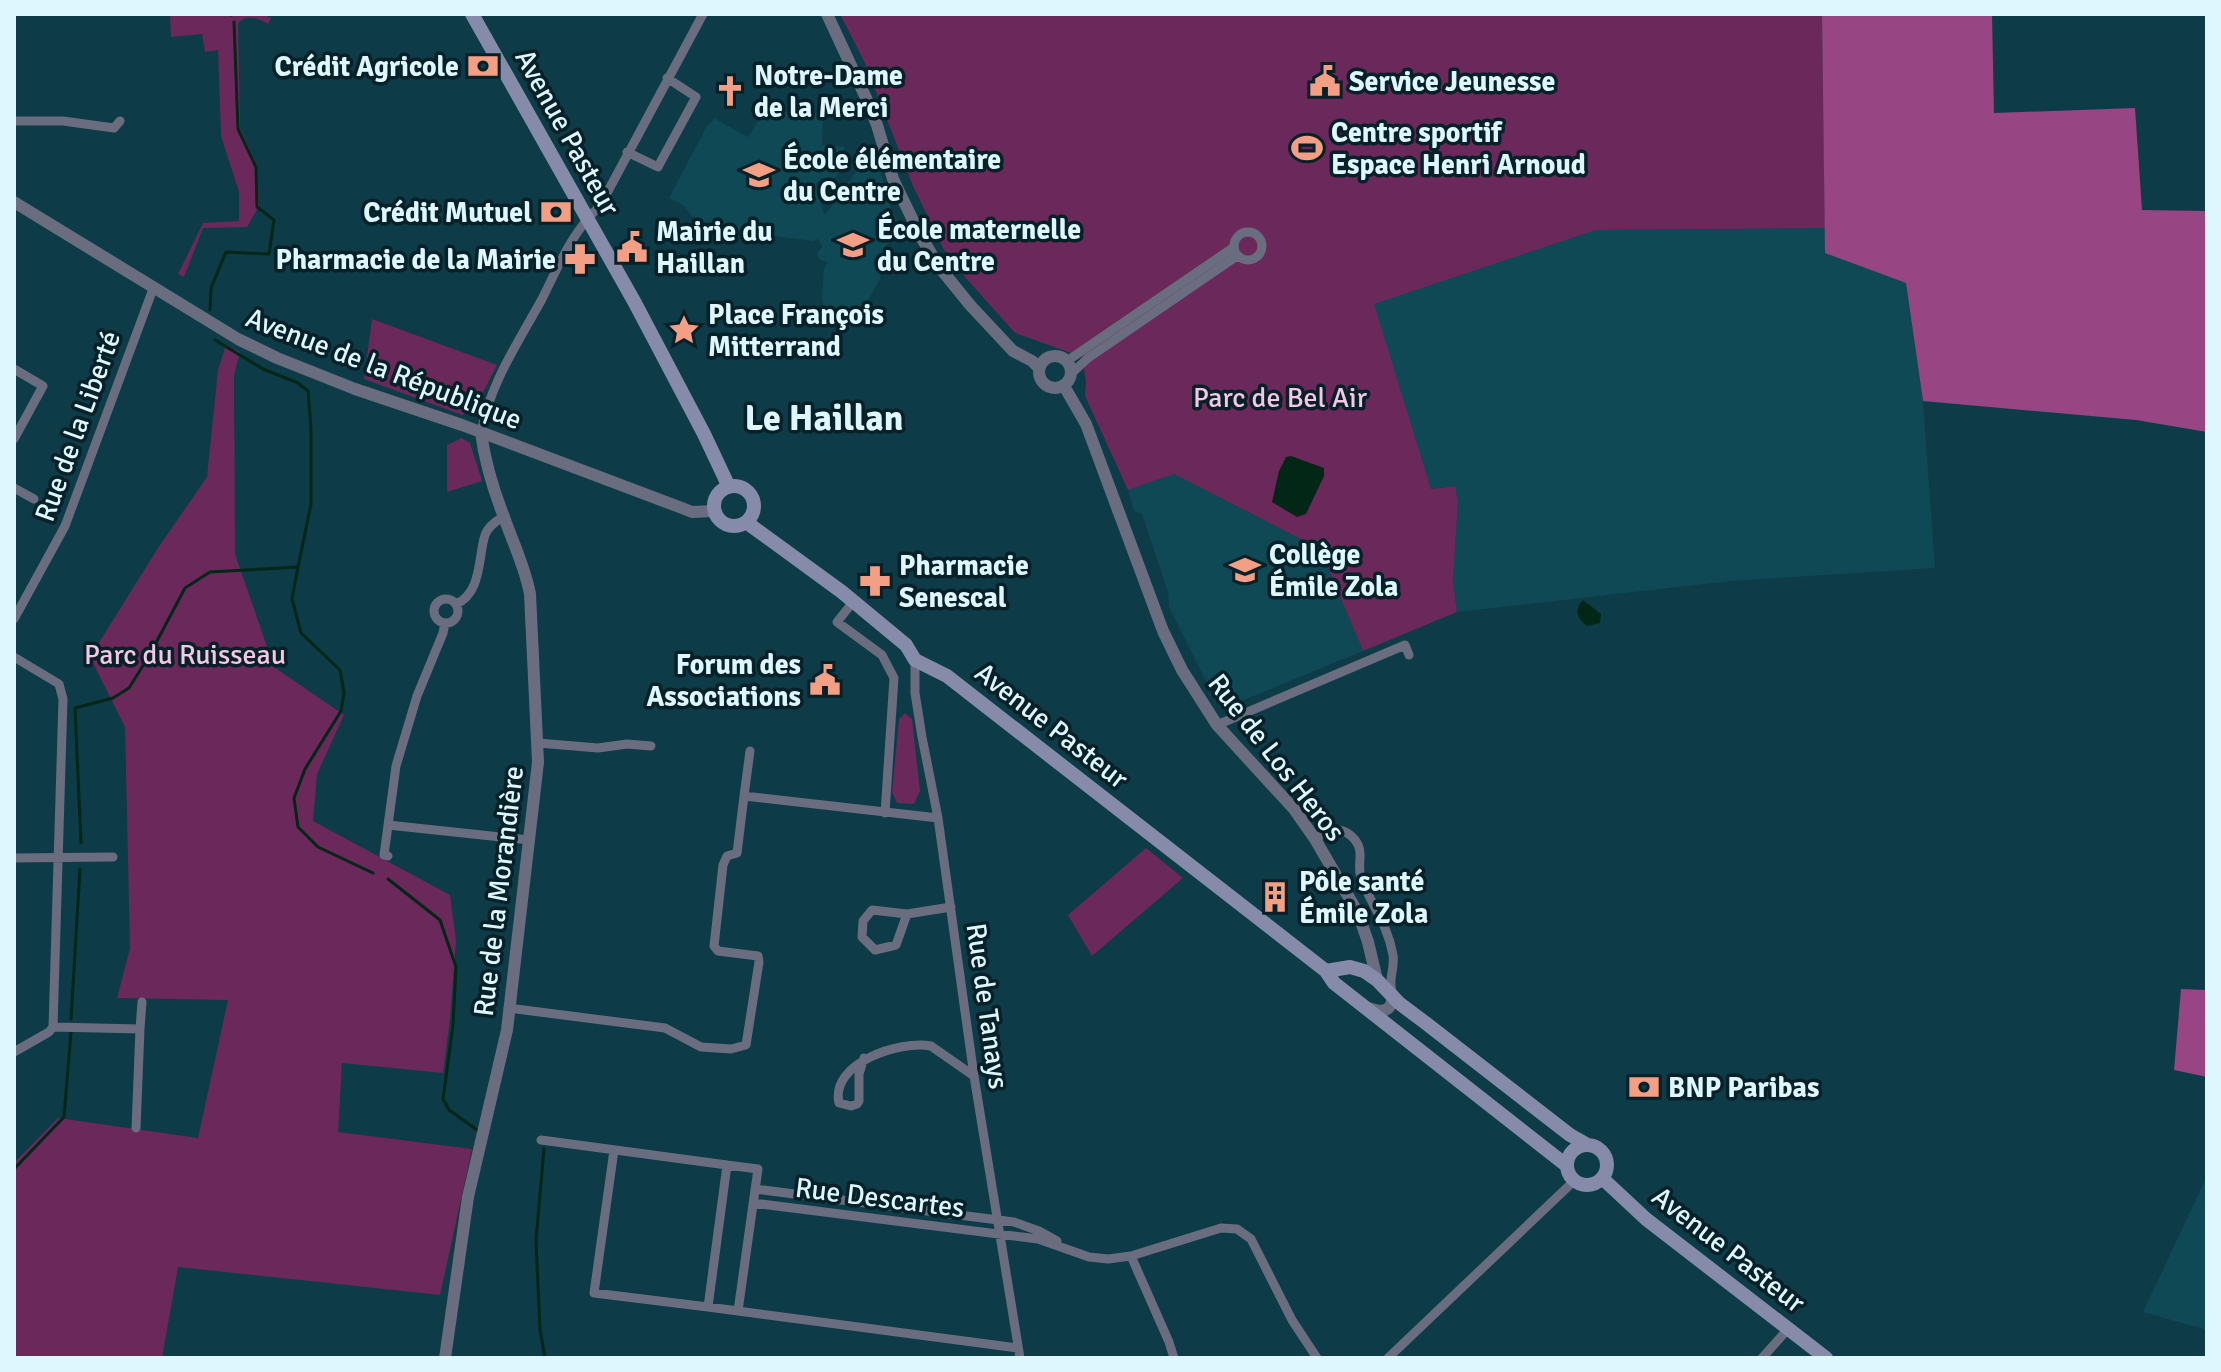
<svg xmlns="http://www.w3.org/2000/svg" width="2221" height="1372" viewBox="0 0 2221 1372" font-family="Signika,sans-serif">
<style>
.built{fill:#0e4955}
.green{fill:#6a295a}
.forest{fill:#974583}
.water{fill:#022716}
.lines{fill:none;stroke-linecap:round;stroke-linejoin:round}
.stream{stroke:#022716;stroke-width:3}
.minor{stroke:#696d7f;stroke-width:9}
.tertiary{stroke:#696d7f;stroke-width:12}
.secondary{stroke:#868ba9;stroke-width:14}
.labels{text-anchor:middle;stroke-width:7;stroke-linejoin:round;paint-order:stroke}
.poi-label{font-size:28px;font-weight:bold;fill:#def6fd;stroke:#082027;text-anchor:start}
.street-label{font-size:28px;fill:#def6fd;stroke:#082027}
.park-label{font-size:28px;fill:#f5c7e6;stroke:#082027}
.district-label{font-size:36px;font-weight:bold;fill:#def6fd;stroke:#082027}
</style>
<rect width="100%" height="100%" fill="#0d3b47"/>
<path class="built" d="M772 111 823 113 822 145 844 147 847 171 839 170 838 174 833 179 821 178 816 184 824 215 832 206 829 200 835 192 837 193 848 181H850L858 168 880 171 892 211 904 232 886 245 880 279 858 319 827 322 822 297 824 269 828 262 820 260 817 253 822 247 818 239 813 241 767 235 765 238 706 225 696 221 683 205 669 198 708 124H710L714 118 748 137 762 115Z
M1825 228 1826 253 1906 283 1923 401 1935 568 1731 581 1457 612 1453 581 1458 501 1454 486 1431 489 1373 304 1596 230Z
M1174 474 1320 549 1363 651 1234 704 1216 701 1169 607 1168 592 1142 514 1134 511 1128 490Z
M2207 1176V1330L2143 1312Z"/>
<path class="green" d="M170 14H262L271 18 268 24C257 18 248 14 238 23L240 128 257 165 259 206 247 227 203 228 184 277 178 274 203 223 239 221V192L221 136 218 50 205 52 202 34 171 37Z
M840 14H1822L1825 228 1596 230 1374 304 1431 489 1455 486 1458 501 1453 581 1457 612 1363 651 1320 549 1174 474 1128 490 1085 396 1086 382 1082 357 1015 333 965 277 943 248 913 186 864 61Z
M372 319 497 365 474 410 462 415 364 379Z
M226 345 240 352 234 375 235 554 274 667 344 715 317 774 313 821 450 895 456 941 450 1019 443 1073 342 1063 338 1132 472 1149 440 1295 178 1267 162 1358H14V1163L58 1118 198 1138 228 1000 117 998 130 948 125 727 90 657 158 548 207 477 218 370Z
M462 438 470 443 482 481 447 492V445Z
M905 713 912 719 920 791 914 804 897 803 892 792 899 719Z
M1146 848 1183 878 1092 956 1068 915Z"/>
<path class="forest" d="M1822 14H1992L1994 113 2135 108 2142 210 2207 211V432L2136 420 1923 401 1906 283 1825 253Z
M2181 989 2207 990V1077L2174 1070Z"/>
<path class="water" d="M1291 456 1324 468V476L1306 514 1297 517 1272 502 1279 471 1286 457Z
M1583 600 1601 614 1600 623 1587 626C1578 619 1573 610 1583 600Z"/>
<g class="lines">
<path class="stream" d="M230 14 231 15
M210 310 211 288 226 252 269 254 274 220 257 207 256 167 238 129 234 22
M298 567 292 599 301 633 340 670 344 693 341 711 305 769 294 798 298 827 318 847 373 873
M81 843 75 708 113 698 129 688 149 656 185 588 210 572 298 567 311 504V429L308 391 298 383 263 369 215 340
M388 879 440 920 456 967 453 1025 443 1099 449 1110 480 1132
M71 1019 80 869
M544 1149 536 1240 540 1330 545 1358
M14 1169 64 1117 71 1032"/>
<path class="minor" d="M14 121H63L114 128 120 121
M627 152 658 167 660 163 696 97 667 78
M1234 246a14 14 0 1 1 28 0a14 14 0 1 1-28 0Z
M1067 361 1234 247
M14 369 43 386 14 439
M1072 373 1088 358 1237 256
M481 433C489 385 519 341 542 299 558 267 573 230 600 206L703 14
M14 488 34 499
M434 611a12 12 0 1 1 24 0a12 12 0 1 1-24 0Z
M853 602 837 622 882 655 894 678 885 813
M456 604C482 593 478 557 485 535 488 527 496 521 503 517
M14 619 65 526 153 289
M14 657 59 684 63 699 53 1027 49 1032 14 1052
M915 660V693L922 737 938 818 974 1076 1020 1358
M1217 725 1405 645 1409 655
M538 743 598 748 627 744 651 746
M744 796 750 751
M388 825 529 840
M1315 839C1320 836 1326 831 1332 830 1347 828 1361 841 1360 856 1360 865 1358 872 1362 881 1373 907 1388 926 1393 955 1395 969 1388 979 1392 992
M388 856 384 855 396 766 417 696 443 633 445 623
M14 858 113 857
M907 914 896 945 875 950 862 937 863 921 872 910 907 914 951 907
M508 1008 665 1028 701 1047 731 1049 746 1045 759 962 758 956 718 951 714 946 723 865 727 856 737 853 744 796 938 818
M53 1027 140 1029 136 1128
M140 1029 142 1002
M864 1058 859 1074V1101L857 1104 851 1106 839 1103C830 1063 900 1040 931 1046L974 1076
M541 1140 727 1165
M614 1150 594 1293 708 1307
M727 1165 758 1169 738 1311 708 1307Z
M755 1189 1014 1222 1039 1231 1057 1241
M753 1203 1038 1239 1089 1257 1108 1259 1131 1256 1221 1228 1237 1229 1251 1239 1292 1320 1317 1358
M1131 1256 1169 1342 1174 1358
M738 1311 1018 1348
M1388 1358 1574 1181
M1762 1358 1788 1329"/>
<path class="tertiary" d="M827 14 866 98 877 125 893 179 921 237 940 268 970 305 1013 351 1032 361 1039 368
M14 202 238 339 277 358 355 389 462 425 682 508 692 512 714 511
M1039 372a16 16 0 1 1 32 0a16 16 0 1 1-32 0Z
M1064 386 1086 424 1163 631 1182 670 1217 725 1294 809 1315 839 1358 913 1368 942 1377 980
M1368 1008C1383 1013 1392 1012 1393 995
M445 1358 468 1197 507 1030 538 762 530 594C525 567 513 543 504 517 493 489 485 462 481 433"/>
<path class="secondary" d="M472 14 635 303 704 434 729 487
M714 506a20 20 0 1 1 40 0a20 20 0 1 1-40 0Z
M746 522 842 592 906 645 915 660 947 676 1326 971 1334 983 1566 1165
M1326 971 1350 967 1364 971 1377 980 1399 1003 1423 1021 1570 1135 1586 1144
M1567 1165a20 20 0 1 1 40 0a20 20 0 1 1-40 0Z
M1602 1178 1646 1219 1826 1358"/>
</g>
<defs>
<symbol id="bank-bare" viewBox="-9 -9 18 18"><path d="M-6-4H6V4H-6ZM0-2.3a2.3 2.3 0 1 0 0 4.6a2.3 2.3 0 1 0 0-4.6Z" fill="#f39f85" stroke="#082027" stroke-width="2.5" paint-order="stroke"/></symbol>
<symbol id="civic-bare" viewBox="-9 -9 18 18"><path d="M-.6-6.5H3V-4.5H.6V-3L4-1V1h2V6H-6V1h2V-1L-.6-3ZM-1.2 2.5V6h2.4V2.5Z" fill="#f39f85" stroke="#082027" stroke-width="2.5" paint-order="stroke"/></symbol>
<symbol id="church-bare" viewBox="-9 -9 18 18"><path d="M-1.2-6h2.4v3.5h3.3v2.4h-3.3V6h-2.4V-.1h-3.3v-2.4h3.3Z" fill="#f39f85" stroke="#082027" stroke-width="2.5" paint-order="stroke"/></symbol>
<symbol id="stadium-bare" viewBox="-9 -9 18 18"><path d="M0-5a6.5 5 0 1 0 0 10a6.5 5 0 1 0 0-10ZM-3.5-1.8h7v3.6h-7Z" fill="#f39f85" stroke="#082027" stroke-width="2.5" paint-order="stroke"/></symbol>
<symbol id="school-bare" viewBox="-9 -9 18 18"><path d="M0-5L7-2L0 1L-7-2ZM-4 1L0 2.5L4 1V4Q0 6-4 4Z" fill="#f39f85" stroke="#082027" stroke-width="2.5" paint-order="stroke"/></symbol>
<symbol id="pharmacy-bare" viewBox="-9 -9 18 18"><path d="M-2-6h4v4h4v4h-4v4h-4v-4h-4v-4h4Z" fill="#f39f85" stroke="#082027" stroke-width="2.5" paint-order="stroke"/></symbol>
<symbol id="sight-bare" viewBox="-9 -9 18 18"><path d="M0-6L1.8-2.2L6-1.7L2.9 1.2L3.7 5.4L0 3.3L-3.7 5.4L-2.9 1.2L-6-1.7L-1.8-2.2Z" fill="#f39f85" stroke="#082027" stroke-width="2.5" paint-order="stroke"/></symbol>
<symbol id="building-bare" viewBox="-9 -9 18 18"><path d="M-4-6H4V6H1V3H-1V6H-4ZM-2.5-4.3h1.7v1.8h-1.7ZM.8-4.3h1.7v1.8H.8ZM-2.5-1h1.7V.8h-1.7ZM.8-1h1.7V.8H.8Z" fill="#f39f85" stroke="#082027" stroke-width="2.5" paint-order="stroke"/></symbol>
</defs>
<g fill-rule="evenodd">
<use href="#bank-bare" x="461" y="44" width="44" height="44"/>
<use href="#civic-bare" x="1303" y="59" width="44" height="44"/>
<use href="#church-bare" x="708" y="69" width="44" height="44"/>
<use href="#stadium-bare" x="1285" y="126" width="44" height="44"/>
<use href="#school-bare" x="737" y="153" width="44" height="44"/>
<use href="#bank-bare" x="534" y="190" width="44" height="44"/>
<use href="#school-bare" x="831" y="223" width="44" height="44"/>
<use href="#civic-bare" x="610" y="225" width="44" height="44"/>
<use href="#pharmacy-bare" x="558" y="237" width="44" height="44"/>
<use href="#sight-bare" x="662" y="308" width="44" height="44"/>
<use href="#school-bare" x="1223" y="548" width="44" height="44"/>
<use href="#pharmacy-bare" x="853" y="559" width="44" height="44"/>
<use href="#civic-bare" x="803" y="658" width="44" height="44"/>
<use href="#building-bare" x="1253" y="875" width="44" height="44"/>
<use href="#bank-bare" x="1622" y="1065" width="44" height="44"/>
</g>
<g class="labels">
<g class="poi-label">
<text x="459" y="76" text-anchor="end">Crédit Agricole</text>
<text x="754" y="85">Notre-Dame<tspan x="754" dy="32">de la Merci</tspan></text>
<text x="1349" y="91">Service Jeunesse</text>
<text x="1331" y="142">Centre sportif<tspan x="1331" dy="32">Espace Henri Arnoud</tspan></text>
<text x="783" y="169">École élémentaire<tspan x="783" dy="32">du Centre</tspan></text>
<text x="532" y="222" text-anchor="end">Crédit Mutuel</text>
<text x="877" y="239">École maternelle<tspan x="877" dy="32">du Centre</tspan></text>
<text x="656" y="241">Mairie du<tspan x="656" dy="32">Haillan</tspan></text>
<text x="556" y="269" text-anchor="end">Pharmacie de la Mairie</text>
<text x="708" y="324">Place François<tspan x="708" dy="32">Mitterrand</tspan></text>
<text x="1269" y="564">Collège<tspan x="1269" dy="32">Émile Zola</tspan></text>
<text x="899" y="575">Pharmacie<tspan x="899" dy="32">Senescal</tspan></text>
<text x="801" y="674" text-anchor="end">Forum des<tspan x="801" dy="32">Associations</tspan></text>
<text x="1299" y="891">Pôle santé<tspan x="1299" dy="32">Émile Zola</tspan></text>
<text x="1668" y="1097">BNP Paribas</text>
</g>
<g class="street-label">
<text transform="translate(568 132) rotate(61)" y="10">Avenue Pasteur</text>
<text transform="translate(384 368) rotate(21)" y="10">Avenue de la République</text>
<text transform="translate(77 426) rotate(-70)" y="10">Rue de la Liberté</text>
<text transform="translate(1052 725) rotate(38)" y="10">Avenue Pasteur</text>
<text transform="translate(1277 757) rotate(52)" y="10">Rue de Los Heros</text>
<text transform="translate(498 891) rotate(-83)" y="10">Rue de la Morandière</text>
<text transform="translate(988 1006) rotate(82)" y="10">Rue de Tanays</text>
<text transform="translate(880 1197) rotate(7)" y="10">Rue Descartes</text>
<text transform="translate(1729 1249) rotate(38)" y="10">Avenue Pasteur</text>
</g>
<g class="park-label">
<text x="1280" y="407">Parc de Bel Air</text>
<text x="185" y="664">Parc du Ruisseau</text>
</g>
<g class="district-label">
<text x="824" y="430">Le Haillan</text>
</g>
</g>
<rect width="2221" height="1372" fill="none" stroke="#def6fd" stroke-width="32"/>
</svg>
